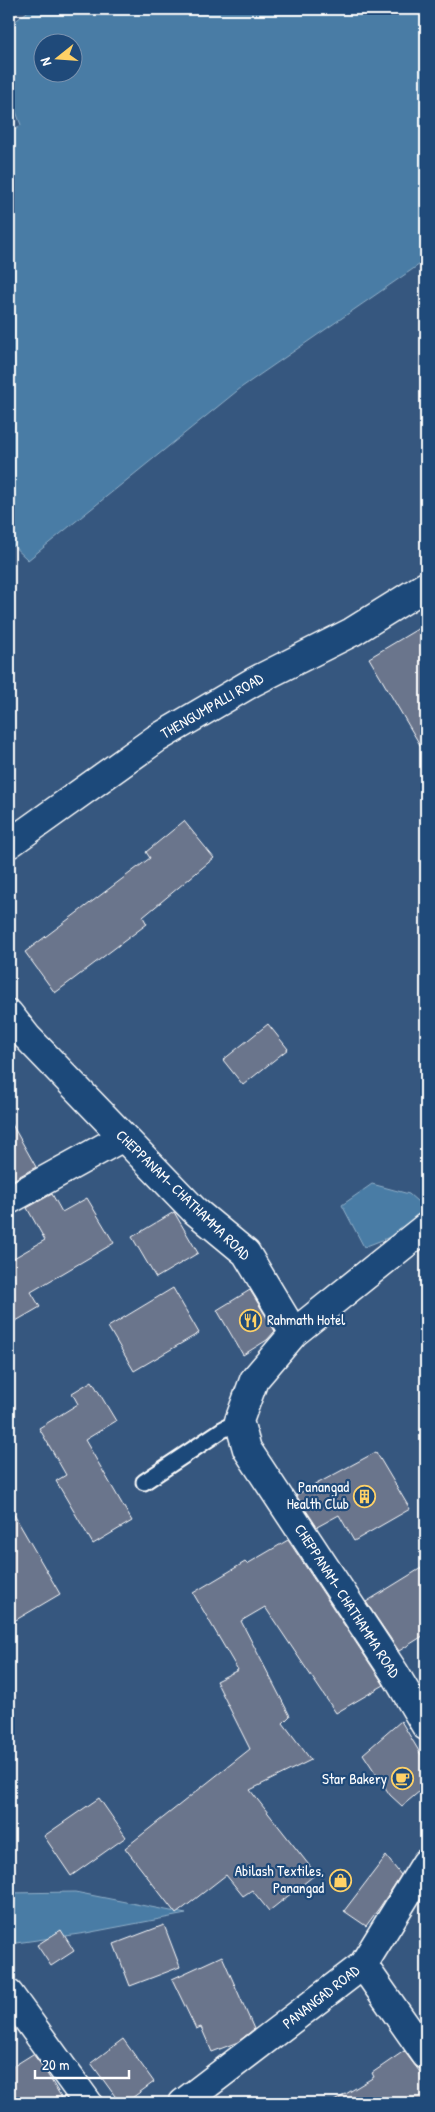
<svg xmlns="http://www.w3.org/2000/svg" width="435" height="2112" viewBox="0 0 435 2112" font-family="'Patrick Hand',sans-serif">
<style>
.water{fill:#487ba5;stroke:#91b0c9;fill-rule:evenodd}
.building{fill:#6b748c;stroke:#fff}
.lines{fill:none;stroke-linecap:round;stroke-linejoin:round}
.lane-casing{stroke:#fff;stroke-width:19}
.street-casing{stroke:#fff;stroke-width:31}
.secondary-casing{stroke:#fff;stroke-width:31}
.lane{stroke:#1f4a7a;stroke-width:15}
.street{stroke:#1f4a7a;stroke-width:28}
.secondary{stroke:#1f4a7a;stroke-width:28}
.labels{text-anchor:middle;stroke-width:4.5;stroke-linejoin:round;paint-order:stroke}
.street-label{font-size:15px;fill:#fff;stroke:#1f4a7a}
.poi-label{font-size:15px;fill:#fff;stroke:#1f4a7a;text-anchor:end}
</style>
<rect width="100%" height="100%" fill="#36577f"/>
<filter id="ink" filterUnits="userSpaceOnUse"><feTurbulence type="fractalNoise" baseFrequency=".02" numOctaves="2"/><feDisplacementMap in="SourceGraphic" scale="10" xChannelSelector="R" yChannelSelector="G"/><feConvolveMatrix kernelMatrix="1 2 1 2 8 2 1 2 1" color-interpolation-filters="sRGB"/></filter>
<g filter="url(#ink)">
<path class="water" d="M31 9H426V260L242 387 28 560 9 542V135L21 125 9 93V26ZM42 42H72V72H42Z
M372 1184 409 1194 426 1209V1218L403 1232 364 1247 342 1205Z
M75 1892 186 1914 86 1933 16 1943 9 1942V1893Z"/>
<path class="building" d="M426 624V755L369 658Z
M184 821 214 858 143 917 147 924 55 993 25 952 150 858 146 852Z
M268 1024 288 1049 243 1085 223 1060Z
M9 1119 36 1167 11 1181 9 1176Z
M52 1194 62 1212 87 1198 114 1243 31 1292 40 1307 9 1325V1254L12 1259 45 1240 27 1208Z
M174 1212 198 1253 156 1278 132 1237Z
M173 1288 199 1333 134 1371 108 1327Z
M250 1290 275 1331 267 1340 243 1355 217 1310Z
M92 1381 116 1421 85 1440 132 1521 93 1544 56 1481 66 1475 39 1428 78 1404 72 1393Z
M376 1452 410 1509 354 1541 339 1515 317 1527 296 1495Z
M9 1506 60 1594 9 1624Z
M288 1540 384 1685 336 1713 265 1607 241 1621 290 1716 283 1723 311 1760 250 1790 316 1874 269 1911 252 1890 243 1896 226 1875 176 1914 125 1848 250 1749 216 1681 238 1670 193 1593 245 1562 247 1564Z
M426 1565V1634L399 1651 366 1602Z
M401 1721 426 1763V1786L402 1806 390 1795 363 1754Z
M99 1798 126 1837 71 1876 44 1836Z
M386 1856 401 1875 380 1907 366 1926 344 1911Z
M164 1925 180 1967 130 1986 114 1944Z
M61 1930 74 1951 51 1966 37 1945Z
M222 1956 254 2029 238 2042 212 2052 201 2027 196 2029 172 1979Z
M123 2039 154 2082 125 2103H120L91 2063Z
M404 2051 426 2080V2098L418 2103H331L374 2077 372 2073Z
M33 2054 43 2067 65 2103H9V2069Z"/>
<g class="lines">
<defs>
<path id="lane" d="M144 1482 222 1430 239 1421"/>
<path id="street" d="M9 844 156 739 253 682 352 632 426 586
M9 1014 27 1037 194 1210 246 1253 294 1333 254 1380 239 1421 247 1449 394 1672 426 1726
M9 1200 123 1137
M294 1333 426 1227
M363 1965 426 2055
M9 1994 88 2103"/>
<path id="secondary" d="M183 2103 363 1965 426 1863"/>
</defs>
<use href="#lane" class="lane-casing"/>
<use href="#street" class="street-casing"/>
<use href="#secondary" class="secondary-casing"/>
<use href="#lane" class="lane"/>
<use href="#street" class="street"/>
<use href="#secondary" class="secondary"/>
</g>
</g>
<defs>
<symbol id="restaurant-ring" viewBox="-11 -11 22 22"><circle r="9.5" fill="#1f4a7a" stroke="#ffd166" stroke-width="1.5"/><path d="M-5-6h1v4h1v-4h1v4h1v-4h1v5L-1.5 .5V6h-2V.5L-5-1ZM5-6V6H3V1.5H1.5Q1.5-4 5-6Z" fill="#ffd166"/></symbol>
<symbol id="building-ring" viewBox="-11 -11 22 22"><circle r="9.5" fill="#1f4a7a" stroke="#ffd166" stroke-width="1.5"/><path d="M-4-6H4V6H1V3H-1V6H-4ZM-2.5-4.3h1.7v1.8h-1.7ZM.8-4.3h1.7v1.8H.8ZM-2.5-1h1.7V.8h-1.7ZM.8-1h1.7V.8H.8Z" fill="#ffd166"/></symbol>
<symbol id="cafe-ring" viewBox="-11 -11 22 22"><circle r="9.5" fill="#1f4a7a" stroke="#ffd166" stroke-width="1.5"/><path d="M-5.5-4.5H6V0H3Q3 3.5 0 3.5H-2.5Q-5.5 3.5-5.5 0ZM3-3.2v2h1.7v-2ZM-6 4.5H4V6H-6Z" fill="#ffd166"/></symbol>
<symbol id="shop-ring" viewBox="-11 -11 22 22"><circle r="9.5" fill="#1f4a7a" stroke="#ffd166" stroke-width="1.5"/><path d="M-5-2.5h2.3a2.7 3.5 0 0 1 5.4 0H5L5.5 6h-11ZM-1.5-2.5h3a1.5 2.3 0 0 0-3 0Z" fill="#ffd166"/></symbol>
</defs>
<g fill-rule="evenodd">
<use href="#restaurant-ring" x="238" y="1308" width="25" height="25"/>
<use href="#building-ring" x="352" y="1484" width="25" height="25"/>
<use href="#cafe-ring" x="390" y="1766" width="25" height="25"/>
<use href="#shop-ring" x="328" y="1868" width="25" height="25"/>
</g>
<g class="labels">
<g class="street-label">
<text transform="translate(212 706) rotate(-30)" y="5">THENGUMPALLI ROAD</text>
<text transform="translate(183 1195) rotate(44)" y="5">CHEPPANAM- CHATHAMMA ROAD</text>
<text transform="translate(347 1601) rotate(57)" y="5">CHEPPANAM- CHATHAMMA ROAD</text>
<text transform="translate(321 1997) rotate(-38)" y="5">PANANGAD ROAD</text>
</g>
<g class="poi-label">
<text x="267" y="1325" text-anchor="start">Rahmath Hotel</text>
<text x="349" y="1492">Panangad<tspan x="349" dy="17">Health Club</tspan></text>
<text x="387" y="1784">Star Bakery</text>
<text x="324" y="1876">Abilash Textiles,<tspan x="324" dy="17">Panangad</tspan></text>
</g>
</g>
<rect width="435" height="2112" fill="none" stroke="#1f4a7a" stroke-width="30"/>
<rect x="15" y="15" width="405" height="2082" fill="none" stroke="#fff" stroke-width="2" filter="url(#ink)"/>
<g transform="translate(58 58) rotate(253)"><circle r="24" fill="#1f4a7a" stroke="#7992af"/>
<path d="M0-4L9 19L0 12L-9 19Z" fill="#ffd166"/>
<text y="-8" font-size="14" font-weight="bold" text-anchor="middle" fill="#ffffff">N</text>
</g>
<path d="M35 2070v8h94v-8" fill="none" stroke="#ffffff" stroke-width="2.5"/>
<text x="42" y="2070" font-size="15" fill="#ffffff" stroke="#1f4a7a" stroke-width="4" paint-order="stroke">20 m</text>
</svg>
